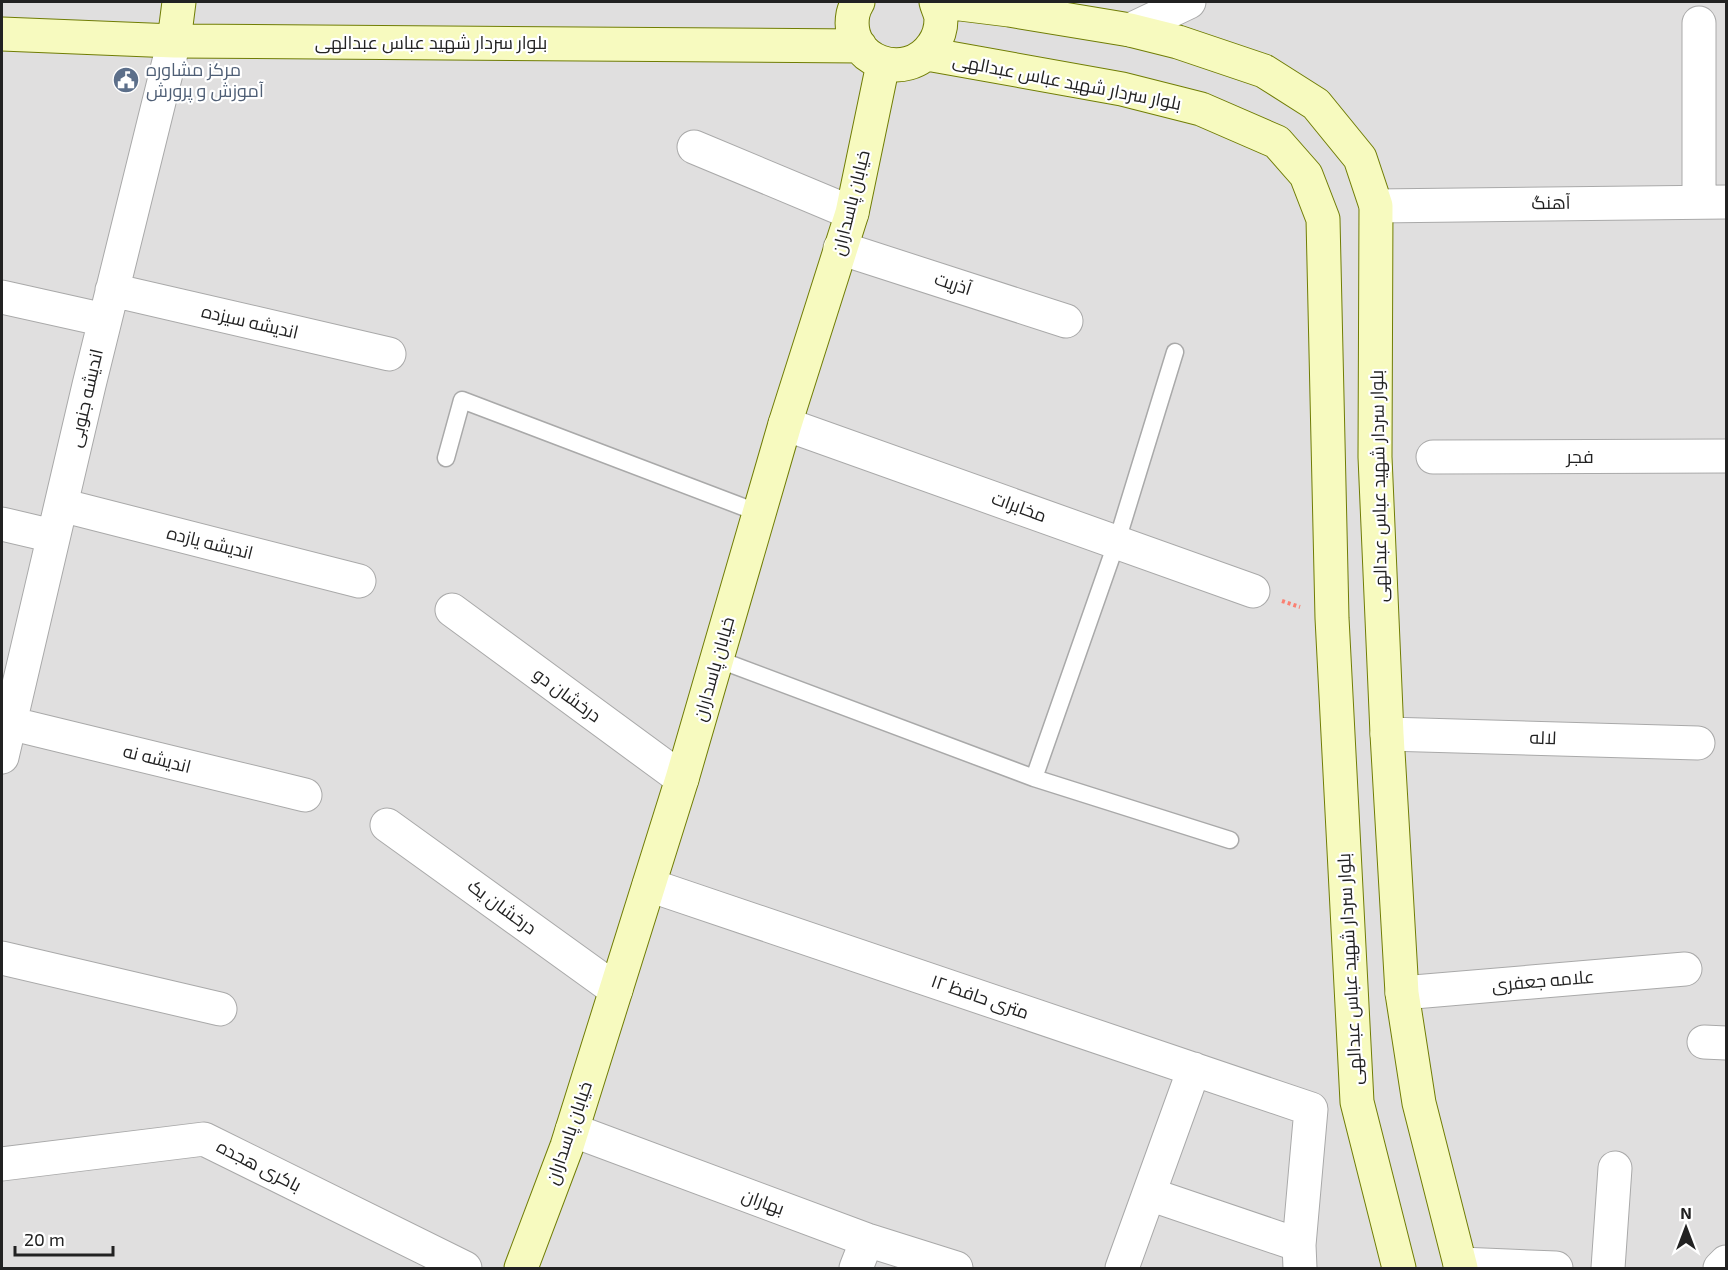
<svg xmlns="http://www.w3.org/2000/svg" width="1728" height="1270" viewBox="0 0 1728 1270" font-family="'Exo 2',Cairo,sans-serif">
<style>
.residential{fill:#e0dfdf}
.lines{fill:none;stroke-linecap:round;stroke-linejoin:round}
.lane-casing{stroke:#a9a9a9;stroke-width:19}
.street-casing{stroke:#a9a9a9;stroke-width:35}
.secondary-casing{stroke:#707d05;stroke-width:35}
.path{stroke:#fa8072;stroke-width:4;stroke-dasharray:3 3;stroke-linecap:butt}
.lane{stroke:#fff;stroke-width:16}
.street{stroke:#fff;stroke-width:33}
.secondary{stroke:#f7fabf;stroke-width:33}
.labels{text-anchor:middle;stroke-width:4.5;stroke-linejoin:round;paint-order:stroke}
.street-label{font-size:18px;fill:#222;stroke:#fff}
.service-label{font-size:18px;fill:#4e5e75;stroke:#fff;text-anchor:start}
</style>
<rect width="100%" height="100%" fill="#f2efe9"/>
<path class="residential" d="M2 2H1726V1268H2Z"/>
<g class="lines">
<defs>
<path id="lane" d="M446 458 462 400 759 513
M717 659 1034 778 1230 840
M1034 778 1117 541 1175 352"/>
<path id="street" d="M1699 23V201
M1130 30 1189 2
M694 147 852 213
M1376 206 1726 202
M840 248 1066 321
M112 290 389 354
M2 297 105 320
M785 424 1253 591
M1433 457 1726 456
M61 505 359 581
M2 524 53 536
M452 610 682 779
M9 723 305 795
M1387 734 1698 743
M2 757 89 385 174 41
M387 825 616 990
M649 885 1311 1109 1299 1245 1300 1268
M2 958 220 1009
M1402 993 1685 969
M1704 1042 1726 1043
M572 1130 867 1240 956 1268
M2 1164 204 1139 465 1268
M1149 1194 1299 1245
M1460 1264 1556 1268
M856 1268 867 1240
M1122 1268 1194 1069
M1608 1268 1615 1168
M1720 1268 1726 1262"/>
<path id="secondary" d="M858 2C856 5 854 10 853 14 844 61 907 84 933 45 938 38 941 28 941 19 941 14 937 7 936 2
M944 2 1009 10 1130 30 1178 42 1264 71 1316 104 1360 158 1376 206 1375 457 1387 734 1402 993 1419 1103 1461 1268
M2 34 174 41 860 46
M174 41 179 2
M927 54 1122 89 1201 109 1277 142 1306 175 1323 219 1332 618 1357 1102 1399 1268
M521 1268 567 1146 682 779 785 424 852 213 883 64"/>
</defs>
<use href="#lane" class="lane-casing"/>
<use href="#street" class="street-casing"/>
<use href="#secondary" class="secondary-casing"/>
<path class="path" d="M1282 601 1300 607"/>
<use href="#lane" class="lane"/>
<use href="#street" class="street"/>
<use href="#secondary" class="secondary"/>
</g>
<defs>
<symbol id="civic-disc" viewBox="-11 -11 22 22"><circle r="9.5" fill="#5c6f8a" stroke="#fff"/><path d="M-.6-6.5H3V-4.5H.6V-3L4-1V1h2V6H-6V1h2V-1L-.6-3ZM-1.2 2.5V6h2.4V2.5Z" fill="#fff"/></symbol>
</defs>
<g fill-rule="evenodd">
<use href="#civic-disc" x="111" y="65" width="30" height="30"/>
</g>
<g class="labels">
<g class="street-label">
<text x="431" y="49">بلوار سردار شهید عباس عبدالهی</text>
<text transform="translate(1067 82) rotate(11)" y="6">بلوار سردار شهید عباس عبدالهی</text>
<text transform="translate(851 203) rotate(-76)" y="6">خیابان پاسداران</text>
<text transform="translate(1551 203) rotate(-1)" y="6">آهنگ</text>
<text transform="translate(953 284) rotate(18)" y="6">آذریت</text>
<text transform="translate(250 322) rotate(13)" y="6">اندیشه سیزده</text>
<text transform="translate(86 398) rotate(-77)" y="6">اندیشه جنوبی</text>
<text x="1580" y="463">فجر</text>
<text transform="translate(1379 486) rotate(-91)" y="6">بلوار سردار شهید عباس عبدالهی</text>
<text transform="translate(1019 507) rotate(20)" y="6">مخابرات</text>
<text transform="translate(210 543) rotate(14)" y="6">اندیشه یازده</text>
<text transform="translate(714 669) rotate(-74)" y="6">خیابان پاسداران</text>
<text transform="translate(567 695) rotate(36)" y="6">درخشان دو</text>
<text transform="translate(1543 738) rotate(2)" y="6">لاله</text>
<text transform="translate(157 759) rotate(14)" y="6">اندیشه نه</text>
<text transform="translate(502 907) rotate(36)" y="6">درخشان یک</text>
<text transform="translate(1350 969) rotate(-93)" y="6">بلوار سردار شهید عباس عبدالهی</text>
<text transform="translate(1543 981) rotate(-5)" y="6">علامه جعفری</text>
<text transform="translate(980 997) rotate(19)" y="6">۱۲ متری حافظ</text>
<text transform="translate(569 1133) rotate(-71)" y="6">خیابان پاسداران</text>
<text transform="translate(259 1166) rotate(27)" y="6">باکری هجده</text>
<text transform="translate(763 1202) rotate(20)" y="6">بهاران</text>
</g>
<g class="service-label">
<text x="146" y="76">مرکز مشاوره<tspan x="146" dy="21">آموزش و پرورش</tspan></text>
</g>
</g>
<rect width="1728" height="1270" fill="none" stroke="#222222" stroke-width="6"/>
<g transform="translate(1686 1228)" stroke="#ffffff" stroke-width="4.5" paint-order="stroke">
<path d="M0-4.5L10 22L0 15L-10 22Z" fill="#222222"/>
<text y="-9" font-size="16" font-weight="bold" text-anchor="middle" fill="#222222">N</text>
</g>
<path d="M15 1246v9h98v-9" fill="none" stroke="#222222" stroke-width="3"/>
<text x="24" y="1246" font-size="18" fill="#222222" stroke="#ffffff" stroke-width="4.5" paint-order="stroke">20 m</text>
</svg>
